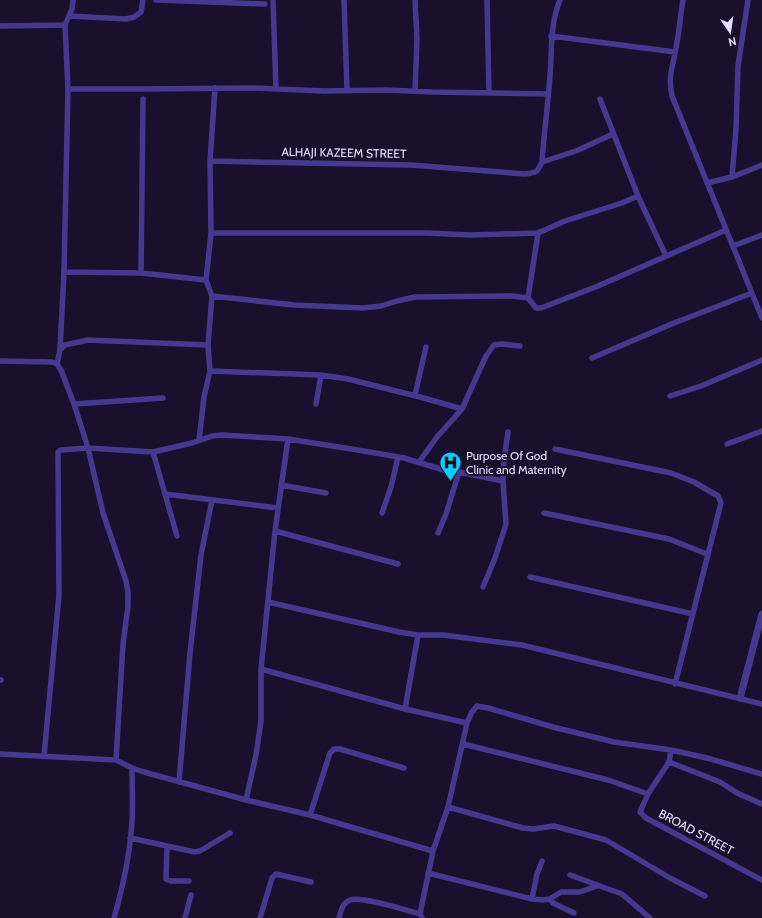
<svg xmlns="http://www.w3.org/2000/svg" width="762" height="918" viewBox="0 0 762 918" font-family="Cabin,sans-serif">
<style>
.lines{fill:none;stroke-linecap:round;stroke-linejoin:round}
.minor{stroke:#45398f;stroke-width:5.5}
.tertiary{stroke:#45398f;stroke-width:7}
.labels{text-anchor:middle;stroke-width:4;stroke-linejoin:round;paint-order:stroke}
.street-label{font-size:12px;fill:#e5deff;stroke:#19102e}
.poi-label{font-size:12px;fill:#e5deff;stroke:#19102e;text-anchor:start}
</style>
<rect width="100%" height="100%" fill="#19102e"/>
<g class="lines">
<path class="minor" d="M156 0 265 4
M273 0 276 89
M344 0 347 90
M415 0 417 39 415 91
M487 0 489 93
M683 0C680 17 679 35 675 53 672 70 668 77 672 96L762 318
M69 16 126 19 134 17 141 12 143 0
M0 26 65 25
M551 36 675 52
M215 88 210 161 411 165 525 174C537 173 537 172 542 162 544 133 548 104 550 76 552 50 550 24 560 0
M68 89H145L252 88 324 91 386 90 433 92 548 94
M600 99 638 196 666 256
M542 162 576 151 613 134
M732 177 736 129 738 66 748 0
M707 183 732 177 762 165
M211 233H426L471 235 538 233 565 221 622 203 638 196
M733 246 762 235
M64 272 141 273 206 280
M141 273 143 99
M212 296 294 305 363 308 381 306 397 301 415 297 512 296 528 298 536 308H541L598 286 726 230
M528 298 538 233
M60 350 65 345 88 340 208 345
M592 358 674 323 752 293
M0 361 52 362 57 364 61 370 74 404 88 448 103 513 126 581 128 593V606L123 644 116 760
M57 364 60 350 64 272 68 89 65 25 72 9 73 0
M210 371 321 375 348 379 424 398 462 409
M415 395 426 347
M670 396 701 386 762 360
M74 404 163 398
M316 404 321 375
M199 440 204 397 210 371 208 345 212 296 206 280 211 233 210 161
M727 444 762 431
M555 449 671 473 694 482 718 496 721 503 675 684
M153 452 177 536
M419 462 437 437 462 409 486 356 494 345 502 344 520 346
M281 485 326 493
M165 494 278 508
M382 513 391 487 398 457
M544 513 669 539 707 554
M275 531 398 564
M438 533 446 514 459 472
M530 577 693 614
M483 587 495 558 506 524 503 481 504 460 508 432
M268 602 399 632 418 635H443L522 645 762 704
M261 669 405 709 467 723
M0 680H1
M405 709 418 635
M463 744 608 780 648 794
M671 750 669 762 648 794 640 812 646 818 762 880
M0 754 116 760 132 768 144 772 246 800 310 815 433 851
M44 756 59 595 58 452 61 450 88 448 153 452 192 443 212 436 222 435 288 439 364 451 404 458 444 470 459 472 503 481
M669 762 720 782 737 793 762 804
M179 782 190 653 201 555 212 500
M246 800 256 755 261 721V669L275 531 288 439
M448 807 523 828 533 829 554 826 606 840 670 878 705 896
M310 815 330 753 334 749H340L404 768
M130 838 195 852 200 851 230 833
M167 846 166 879 171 881H189
M428 873 532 899 543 900 550 899 561 892H580L597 886
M570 875 622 894 650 918
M532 899 537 874 542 861
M550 899 553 903 574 913
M114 918C123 887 130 854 132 821 133 804 132 786 132 768
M185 918 191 895
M260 918 272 878 276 874 311 882
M339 918C341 911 342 903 350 900 362 896 405 910 420 914
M422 918 420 914 433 851 448 807 467 723 472 712 477 706 488 708 553 727 614 742 671 750 707 758 762 774"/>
<path class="tertiary" d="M740 698 762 614"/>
</g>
<defs>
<symbol id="hospital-pin" viewBox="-11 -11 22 30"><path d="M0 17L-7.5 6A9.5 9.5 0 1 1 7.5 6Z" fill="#0aceff" stroke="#19102e"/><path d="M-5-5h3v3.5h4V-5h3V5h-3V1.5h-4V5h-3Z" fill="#111"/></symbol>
</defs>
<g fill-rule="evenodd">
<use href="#hospital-pin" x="438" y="450" width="25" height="34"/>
</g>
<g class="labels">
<g class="street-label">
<text transform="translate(344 153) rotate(1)" y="4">ALHAJI KAZEEM STREET</text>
<text transform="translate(696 832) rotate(28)" y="4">BROAD STREET</text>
</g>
<g class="poi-label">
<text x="466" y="460">Purpose Of God<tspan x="466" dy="14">Clinic and Maternity</tspan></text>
</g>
</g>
<g transform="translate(730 32) rotate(167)" stroke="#19102e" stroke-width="3" paint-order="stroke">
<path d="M0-3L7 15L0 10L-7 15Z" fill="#e5deff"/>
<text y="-6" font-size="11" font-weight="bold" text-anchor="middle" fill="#e5deff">N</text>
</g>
</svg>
